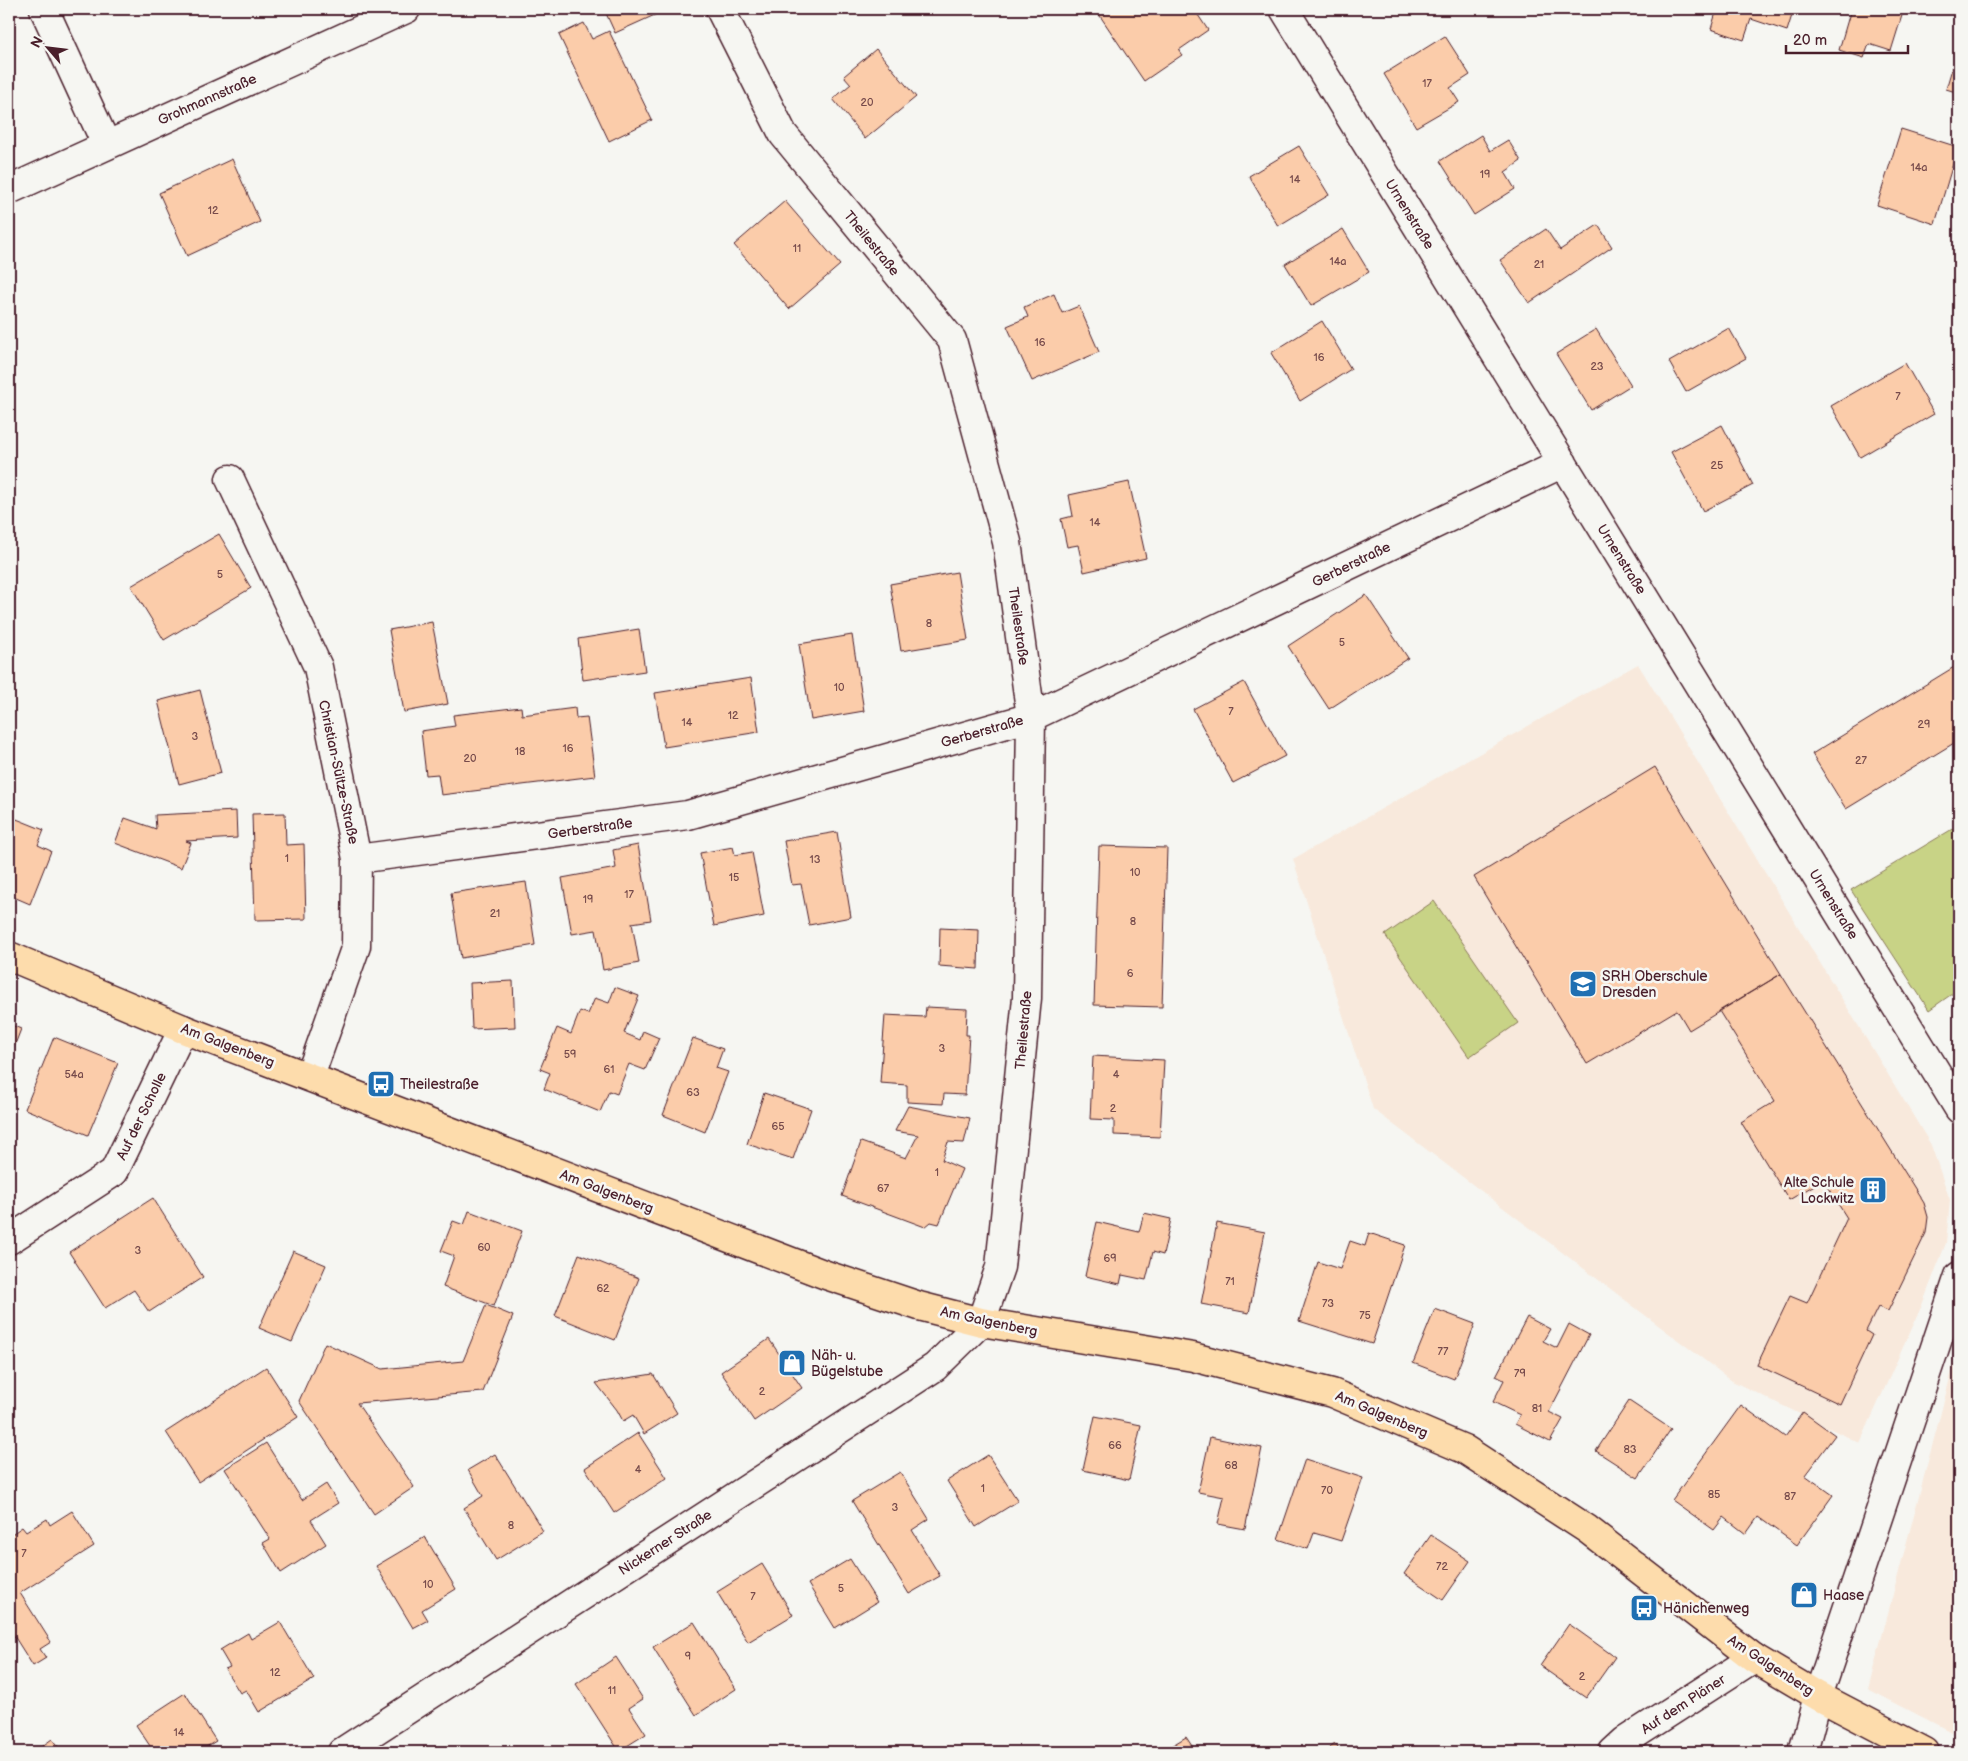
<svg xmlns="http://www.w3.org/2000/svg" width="1968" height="1761" viewBox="0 0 1968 1761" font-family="'Balsamiq Sans',sans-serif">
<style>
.built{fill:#f8e9dc}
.green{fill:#c8d386;stroke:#897958}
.building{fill:#fbccaa;stroke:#4a1f2b}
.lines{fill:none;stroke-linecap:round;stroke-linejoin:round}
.minor-casing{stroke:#4a1f2b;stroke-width:31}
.major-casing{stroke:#4a1f2b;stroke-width:31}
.minor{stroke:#f6f6f2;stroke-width:28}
.major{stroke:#fddcac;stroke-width:28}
.labels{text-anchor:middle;stroke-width:5;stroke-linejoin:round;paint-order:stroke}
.number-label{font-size:11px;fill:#764a4b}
.street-label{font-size:14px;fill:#4a1f2b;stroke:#f6f6f2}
.poi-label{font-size:14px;fill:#4a1f2b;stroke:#f6f6f2;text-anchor:start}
</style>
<rect width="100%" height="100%" fill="#f6f6f2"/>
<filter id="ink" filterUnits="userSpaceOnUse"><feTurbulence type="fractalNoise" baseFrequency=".02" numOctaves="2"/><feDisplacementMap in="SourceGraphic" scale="10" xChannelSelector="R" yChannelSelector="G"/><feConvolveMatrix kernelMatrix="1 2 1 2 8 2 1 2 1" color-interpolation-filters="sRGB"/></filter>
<g filter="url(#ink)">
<path class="built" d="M1638 664 1931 1145 1950 1200 1946 1243 1922 1305 1860 1443 1732 1381 1373 1109 1293 859Z
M1959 1344V1736L1868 1689Z"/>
<path class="green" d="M1959 825V989L1929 1010 1851 890Z
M1434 901 1518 1023 1469 1057 1385 935Z"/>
<path class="building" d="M604 9H668L615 33Z
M1098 9H1194L1208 30 1179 50 1182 55 1144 81 1096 10Z
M1717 9H1794L1787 31 1751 19 1744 40 1711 29Z
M1851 9H1904L1891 51 1869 44 1864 58 1839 50Z
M584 23 592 39 609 31 652 120 609 141 559 35Z
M1445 36 1470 75 1450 88 1459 102 1416 127 1384 74Z
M1959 45V93L1946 89Z
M876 49 916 97 865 139 833 99 851 84 844 76Z
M1901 129 1958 147 1935 224 1877 205Z
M1481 135 1490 151 1508 140 1521 161 1505 172 1515 189 1474 215 1440 161Z
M1299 146 1329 195 1278 226 1249 176Z
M232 159 260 222 187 256 159 193Z
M785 201 840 265 789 309 734 245Z
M1598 225 1612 247 1529 303 1500 260 1546 229 1560 250Z
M1343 229 1369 272 1311 306 1285 264Z
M1054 294 1062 313 1079 306 1099 352 1032 381 1007 326 1028 317 1024 307Z
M1322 321 1351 369 1300 401 1271 353Z
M1729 328 1746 358 1686 392 1669 362Z
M1596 329 1631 385 1591 410 1556 354Z
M1905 363 1934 414 1860 457 1831 406Z
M1722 425 1753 485 1703 511 1671 452Z
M1129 482 1146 558 1084 572 1078 545 1067 547 1061 519 1073 516 1069 495Z
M219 534 251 588 164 640 131 586Z
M957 572 968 640 901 651 890 584Z
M1366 595 1408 658 1329 709 1288 646Z
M432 622 448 704 404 712 389 630Z
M639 629 645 671 583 680 578 639Z
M852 635 864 711 811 720 799 644Z
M1959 664V740L1846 809 1812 754Z
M751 678 759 732 664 747 655 693Z
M1244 682 1285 756 1233 783 1193 709Z
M200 690 221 773 179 784 158 701Z
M521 707 522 715 575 708 576 718 587 717 595 776 441 795 438 774 426 775 421 731 455 726 453 715Z
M1655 767 1781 974 1689 1030 1677 1010 1587 1064 1474 877Z
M236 811 237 838 186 841 191 843 181 868 115 843 125 818 156 829 155 815Z
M285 813 286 845 304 844 306 919 255 920 252 814Z
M9 816 44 830 38 845 51 851 30 904 9 895Z
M837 832 851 917 809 925 801 884 792 885 784 841Z
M638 845 651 920 632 923 639 963 603 970 596 930 572 934 562 878 616 868 613 850Z
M1099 846 1167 848 1162 1007 1094 1005Z
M733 847 735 855 752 852 764 916 714 926 700 853Z
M526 882 535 945 461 958 451 893Z
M940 928 979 930 978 969 939 966Z
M1781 974 1924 1203 1928 1217 1926 1233 1888 1311 1878 1307 1866 1331 1872 1335 1840 1404 1757 1365 1790 1296 1807 1303 1847 1218 1823 1180 1789 1200 1741 1122 1775 1101 1719 1011Z
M513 981 515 1027 472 1029 470 983Z
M615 987 639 996 624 1033 640 1040 643 1031 659 1038 645 1070 629 1064 617 1094 609 1091 600 1112 544 1089 550 1073 540 1069 557 1028 571 1034 580 1011 588 1014 595 998 609 1003Z
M926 1007 967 1009 966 1035H969L965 1095 944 1094 943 1104 907 1102V1085L880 1083 885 1015 925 1017Z
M9 1024 21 1029 9 1060Z
M54 1037 118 1063 88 1135 25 1109Z
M693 1038 723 1049 716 1068 728 1072 705 1132 663 1115Z
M1093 1056 1164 1060 1160 1137 1114 1135V1120L1090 1119Z
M764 1093 811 1109 793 1159 747 1144Z
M908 1106 970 1118 964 1143 948 1142 942 1160 962 1169 939 1224 931 1222 925 1227 842 1196 861 1142 906 1158 918 1135 895 1131Z
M153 1198 203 1277 149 1312 134 1290 105 1308 69 1252Z
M469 1211 522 1231 494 1306 443 1287 454 1256 441 1251 453 1221 464 1225Z
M1144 1213 1171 1219 1163 1255 1153 1252 1146 1280 1122 1275 1120 1284 1085 1276 1097 1222 1139 1232Z
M1217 1223 1265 1232 1249 1313 1201 1304Z
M1369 1233 1405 1245 1372 1344 1299 1321 1318 1262 1340 1269 1350 1241 1365 1246Z
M293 1251 326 1265 292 1342 259 1328Z
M579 1254 639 1278 615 1340 555 1316Z
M486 1305 513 1316 483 1392 357 1403 414 1487 374 1514 299 1401 325 1343 382 1369 463 1361Z
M1435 1309 1475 1324 1454 1379 1413 1363Z
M1527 1317 1550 1329 1543 1341 1557 1348 1569 1324 1589 1335 1549 1412 1563 1419 1550 1442 1515 1424 1520 1415 1493 1402 1504 1380 1496 1376Z
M769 1339 802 1388 754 1421 721 1372Z
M266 1367 298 1417 198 1482 166 1432Z
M653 1374 677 1413 644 1434 633 1415 623 1421 617 1410 596 1383Z
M1629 1401 1671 1429 1638 1478 1596 1451Z
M1741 1405 1785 1437 1803 1412 1835 1435 1805 1475 1833 1495 1797 1545 1758 1517 1746 1534 1724 1517 1714 1530 1672 1500Z
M1095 1416 1141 1425 1129 1480 1083 1470Z
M638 1433 667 1478 614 1513 585 1468Z
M1210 1437 1262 1448 1245 1529 1218 1524 1224 1497 1198 1492Z
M266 1443 302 1500 326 1484 338 1503 311 1520 326 1544 281 1573 263 1543 270 1539 225 1469Z
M495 1454 543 1531 496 1560 464 1508 483 1496 468 1470Z
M988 1455 1018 1501 976 1527 947 1481Z
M1305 1459 1363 1478 1341 1541 1314 1533 1308 1549 1278 1539Z
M900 1472 929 1519 912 1530 940 1576 909 1594 852 1501Z
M72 1511 94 1546 20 1593 51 1642 40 1649 46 1658 33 1666 9 1628V1536L22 1527 26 1532 47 1519 50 1525Z
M1431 1535 1470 1561 1443 1600 1404 1574Z
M425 1537 456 1589 422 1610 428 1620 413 1628 376 1566Z
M850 1559 877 1602 835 1628 808 1584Z
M762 1564 793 1615 748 1642 717 1592Z
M280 1622 314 1679 259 1712 246 1690 240 1693 225 1669 230 1667 220 1650 248 1633 251 1639Z
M694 1622 736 1689 696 1715 653 1647Z
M1569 1624 1615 1657 1586 1698 1540 1666Z
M616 1657 643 1699 629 1708 646 1734 619 1751 576 1684Z
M185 1693 216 1741 198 1752H154L136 1725Z
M1186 1737 1196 1752H1161Z
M52 1739 62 1752H34Z
M1335 1744 1341 1752H1324Z
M1356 1745 1361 1752H1346Z"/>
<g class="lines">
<defs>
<path id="minor" d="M44 9 106 144
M1284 9 1959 1109
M9 190 406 9
M230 479 318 667 357 859 356 946 310 1076
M357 859 688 815 1031 717 1563 463
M9 1240 114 1172 183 1029
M342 1752 935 1367 981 1322 1000 1267 1027 998 1031 717 1007 542 952 340 783 134 720 9
M1613 1752 1625 1741 1754 1658
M1803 1752 1818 1696 1959 1276"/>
<path id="major" d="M9 956 183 1029 826 1275 919 1306 981 1322 1193 1357 1332 1393 1464 1449 1587 1529 1754 1658 1818 1696 1925 1752"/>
</defs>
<use href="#minor" class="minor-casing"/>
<use href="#major" class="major-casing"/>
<use href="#minor" class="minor"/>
<use href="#major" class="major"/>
</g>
</g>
<defs>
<symbol id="school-square" viewBox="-11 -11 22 22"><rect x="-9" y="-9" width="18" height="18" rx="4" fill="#1f6fb2" stroke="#f6f6f2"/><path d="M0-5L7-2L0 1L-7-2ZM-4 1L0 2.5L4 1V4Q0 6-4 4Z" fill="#fff"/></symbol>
<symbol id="bus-square" viewBox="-11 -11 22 22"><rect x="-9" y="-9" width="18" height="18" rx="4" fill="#1f6fb2" stroke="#f6f6f2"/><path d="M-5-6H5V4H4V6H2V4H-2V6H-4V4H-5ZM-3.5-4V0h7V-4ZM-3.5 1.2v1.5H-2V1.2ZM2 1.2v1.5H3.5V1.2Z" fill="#fff"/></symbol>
<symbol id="building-square" viewBox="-11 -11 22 22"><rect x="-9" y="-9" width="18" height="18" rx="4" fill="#1f6fb2" stroke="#f6f6f2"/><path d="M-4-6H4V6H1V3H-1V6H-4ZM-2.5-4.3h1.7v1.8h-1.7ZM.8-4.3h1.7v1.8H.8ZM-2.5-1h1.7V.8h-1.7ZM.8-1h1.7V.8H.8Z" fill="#fff"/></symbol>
<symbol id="shop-square" viewBox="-11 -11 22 22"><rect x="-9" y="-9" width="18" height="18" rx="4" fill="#1f6fb2" stroke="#f6f6f2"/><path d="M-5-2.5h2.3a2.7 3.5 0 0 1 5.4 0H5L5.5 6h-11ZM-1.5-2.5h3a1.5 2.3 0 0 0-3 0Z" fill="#fff"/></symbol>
</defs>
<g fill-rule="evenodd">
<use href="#school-square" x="1567" y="968" width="32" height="32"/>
<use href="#bus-square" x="365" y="1068" width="32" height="32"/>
<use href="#building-square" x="1857" y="1174" width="32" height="32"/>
<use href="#shop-square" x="776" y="1347" width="32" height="32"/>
<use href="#shop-square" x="1788" y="1579" width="32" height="32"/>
<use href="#bus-square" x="1628" y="1592" width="32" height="32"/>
</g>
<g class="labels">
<g class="number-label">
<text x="1427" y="87">17</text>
<text x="867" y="106">20</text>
<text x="1919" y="171">14a</text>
<text x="1485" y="178">19</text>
<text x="1295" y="183">14</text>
<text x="213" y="214">12</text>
<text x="797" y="252">11</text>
<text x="1338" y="265">14a</text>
<text x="1539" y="268">21</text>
<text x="1040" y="346">16</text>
<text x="1319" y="361">16</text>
<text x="1597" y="370">23</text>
<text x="1898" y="400">7</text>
<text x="1717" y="469">25</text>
<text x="1095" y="526">14</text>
<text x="220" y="578">5</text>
<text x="929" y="627">8</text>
<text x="1342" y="646">5</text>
<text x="839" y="691">10</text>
<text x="1231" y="715">7</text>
<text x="733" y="719">12</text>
<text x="687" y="726">14</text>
<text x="1924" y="728">29</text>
<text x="195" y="740">3</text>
<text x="568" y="752">16</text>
<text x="520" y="755">18</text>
<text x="470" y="762">20</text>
<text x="1861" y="764">27</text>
<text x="287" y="862">1</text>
<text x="815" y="863">13</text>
<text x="1135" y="876">10</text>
<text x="734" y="881">15</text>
<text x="629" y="898">17</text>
<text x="588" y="903">19</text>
<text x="495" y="917">21</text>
<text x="1133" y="925">8</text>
<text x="1130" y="977">6</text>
<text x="942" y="1052">3</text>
<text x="570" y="1058">59</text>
<text x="609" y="1073">61</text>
<text x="74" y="1078">54a</text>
<text x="1116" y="1078">4</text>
<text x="693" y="1096">63</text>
<text x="1113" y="1112">2</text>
<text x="778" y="1130">65</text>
<text x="937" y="1176">1</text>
<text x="883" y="1192">67</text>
<text x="484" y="1251">60</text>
<text x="138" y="1254">3</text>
<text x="1110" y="1262">69</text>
<text x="1230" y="1285">71</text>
<text x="603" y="1292">62</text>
<text x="1328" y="1307">73</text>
<text x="1365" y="1319">75</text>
<text x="1443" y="1355">77</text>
<text x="1520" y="1377">79</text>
<text x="762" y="1395">2</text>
<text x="1537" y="1412">81</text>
<text x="1115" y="1449">66</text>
<text x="1630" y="1453">83</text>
<text x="1231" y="1469">68</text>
<text x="638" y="1473">4</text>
<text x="983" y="1492">1</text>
<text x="1327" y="1494">70</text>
<text x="1714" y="1498">85</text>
<text x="1790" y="1500">87</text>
<text x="895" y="1511">3</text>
<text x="511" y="1529">8</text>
<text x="24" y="1557">7</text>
<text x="1442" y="1570">72</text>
<text x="428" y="1588">10</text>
<text x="841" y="1592">5</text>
<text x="753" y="1600">7</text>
<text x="688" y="1660">9</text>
<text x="275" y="1676">12</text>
<text x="1582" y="1680">2</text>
<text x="612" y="1694">11</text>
<text x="179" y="1736">14</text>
</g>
<g class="street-label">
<text transform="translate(207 99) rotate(-24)" y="5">Grohmannstraße</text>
<text transform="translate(1410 214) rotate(58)" y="5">Urnenstraße</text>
<text transform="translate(872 243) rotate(51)" y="5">Theilestraße</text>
<text transform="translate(1622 559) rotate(58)" y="5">Urnenstraße</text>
<text transform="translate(1351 564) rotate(-26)" y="5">Gerberstraße</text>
<text transform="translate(1019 626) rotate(82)" y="5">Theilestraße</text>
<text transform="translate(982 731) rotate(-16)" y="5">Gerberstraße</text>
<text transform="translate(339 772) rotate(78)" y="5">Christian-Sültze-Straße</text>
<text transform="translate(590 828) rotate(-8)" y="5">Gerberstraße</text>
<text transform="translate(1834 904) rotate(58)" y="5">Urnenstraße</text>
<text transform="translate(1023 1030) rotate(-85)" y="5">Theilestraße</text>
<text transform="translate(228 1045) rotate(21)" y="5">Am Galgenberg</text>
<text transform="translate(141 1116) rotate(-64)" y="5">Auf der Scholle</text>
<text transform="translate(607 1191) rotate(21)" y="5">Am Galgenberg</text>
<text transform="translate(989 1321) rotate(12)" y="5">Am Galgenberg</text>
<text transform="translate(1382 1414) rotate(23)" y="5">Am Galgenberg</text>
<text transform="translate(665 1542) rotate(-33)" y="5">Nickerner Straße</text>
<text transform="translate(1771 1665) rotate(33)" y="5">Am Galgenberg</text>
<text transform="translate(1683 1704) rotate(-33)" y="5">Auf dem Pläner</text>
</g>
<g class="poi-label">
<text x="1602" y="981">SRH Oberschule<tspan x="1602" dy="16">Dresden</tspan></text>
<text x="400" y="1089">Theilestraße</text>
<text x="1854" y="1187" text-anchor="end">Alte Schule<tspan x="1854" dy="16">Lockwitz</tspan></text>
<text x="811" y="1360">Näh- u.<tspan x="811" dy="16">Bügelstube</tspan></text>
<text x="1823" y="1600">Haase</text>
<text x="1663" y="1613">Hänichenweg</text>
</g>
</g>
<rect width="1968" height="1761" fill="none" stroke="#f6f6f2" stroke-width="30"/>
<rect x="15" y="15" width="1938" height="1731" fill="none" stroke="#4a1f2b" stroke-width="2" filter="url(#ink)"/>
<g transform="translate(48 48) rotate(298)" stroke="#f6f6f2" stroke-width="4" paint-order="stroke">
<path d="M0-4L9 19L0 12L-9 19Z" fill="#4a1f2b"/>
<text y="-8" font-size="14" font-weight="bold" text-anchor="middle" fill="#4a1f2b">N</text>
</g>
<path d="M1786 45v8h122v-8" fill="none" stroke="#4a1f2b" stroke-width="2.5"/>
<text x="1793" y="45" font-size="15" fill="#4a1f2b" stroke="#f6f6f2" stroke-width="4" paint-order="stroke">20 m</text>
</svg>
